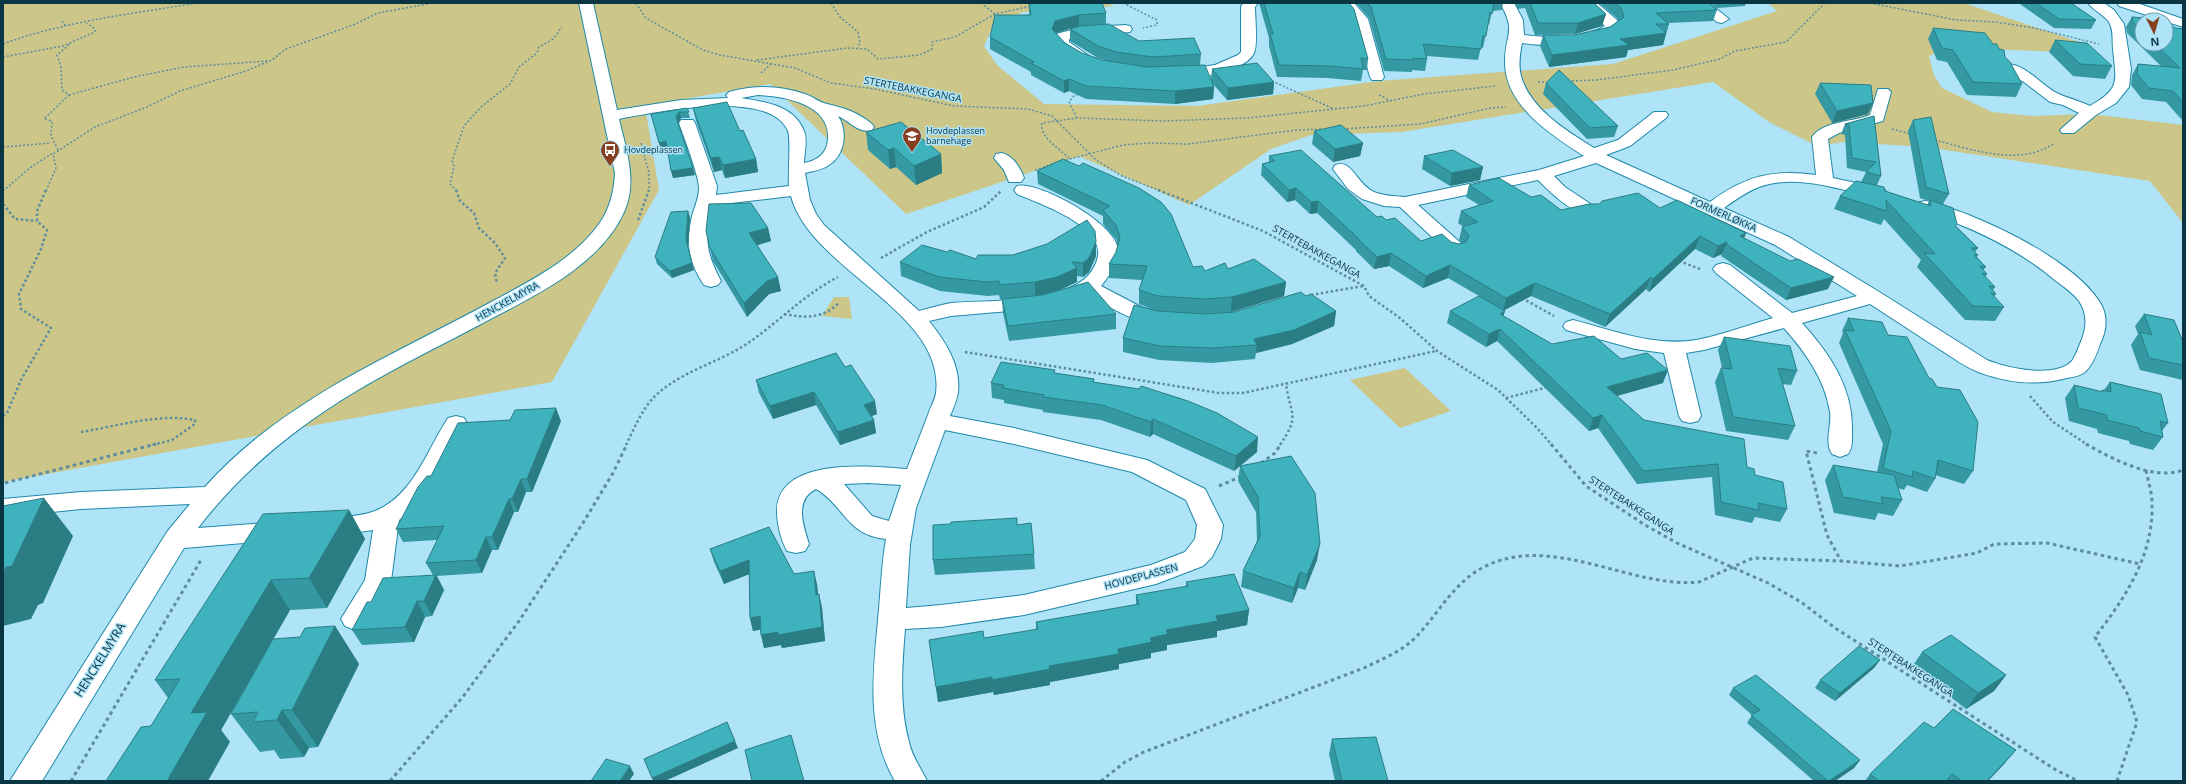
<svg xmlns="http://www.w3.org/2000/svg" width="2186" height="784" viewBox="0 0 2186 784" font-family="'Open Sans',sans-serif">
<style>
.green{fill:#ccc789}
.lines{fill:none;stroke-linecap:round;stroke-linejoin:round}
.minor-casing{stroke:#1e89a9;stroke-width:2}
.path-far2{stroke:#5d8d9e;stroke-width:1.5;stroke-dasharray:2 2;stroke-linecap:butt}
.path-far1{stroke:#5d8d9e;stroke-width:2.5;stroke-dasharray:2.5 2.5;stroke-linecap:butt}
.path{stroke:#5d8d9e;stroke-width:3;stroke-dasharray:3.5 3.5;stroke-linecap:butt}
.minor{fill:#fff;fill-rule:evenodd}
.wall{fill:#3599a3;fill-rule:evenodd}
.shaded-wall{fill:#2b7d84}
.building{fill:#3eb2bd;stroke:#2b7d84}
.labels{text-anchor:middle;stroke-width:3;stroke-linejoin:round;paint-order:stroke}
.far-poi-label{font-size:9px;fill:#0a3542;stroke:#aee3f8;text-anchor:start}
.street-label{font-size:10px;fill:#0a3542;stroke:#aee3f8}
.near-street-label{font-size:12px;fill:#0a3542;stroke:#aee3f8}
</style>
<rect width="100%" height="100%" fill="#aee3f8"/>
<path class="green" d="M3 3H1106L1115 6 1023 12 993 26 984 46 997 65 1044 104 1197 106 1378 81 1613 64 1777 11 1768 3H1964L2091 46 2057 52 1949 47 1929 56 1934 75 1942 88 1992 112 2032 116 2091 114 2183 125V223L2150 181 1926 147 1843 142 1817 146 1769 122 1713 82 1402 132 1311 135 1271 149 1189 205 1079 156 906 214 770 84 645 106 659 190 552 382 3 482Z
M834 297H849L852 319 822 316Z
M1405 368 1451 411 1400 428 1350 380Z"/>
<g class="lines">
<defs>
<path id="minor" d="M579 3H593L617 110 681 100 728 98 726 95 729 92C754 85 779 85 805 94 812 96 820 103 827 104 845 108 857 112 872 124L874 127 872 130C858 134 850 121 838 116 848 131 845 155 829 165 822 170 813 171 805 173L810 200 816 214 824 225 919 311C930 308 940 305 951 303 990 299 1088 308 1098 256 1103 225 1040 204 1017 194L1014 190 1017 186C1039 181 1117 224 1118 250 1118 264 1109 276 1101 286L1143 308 1169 314 1172 318 1169 322C1141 329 1111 307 1088 295L1043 308 951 316 929 321C945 341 961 365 958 392 957 400 953 409 950 416L1014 428 1147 460 1205 489 1223 525 1221 539 1212 557 1203 566 1156 584 1024 615 941 627 905 629C902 666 899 706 909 742 912 757 921 768 927 781H895C864 729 874 666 879 609 881 585 882 562 886 539 846 535 845 506 816 489 794 500 803 525 809 544L805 551 796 553 787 551C781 540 778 527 777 515 773 456 869 466 907 469 914 451 921 433 928 415 930 408 935 400 936 393 946 311 810 270 791 196L714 205C703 236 706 253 721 281L718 285 711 287 704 285C690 265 686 245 691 221 693 209 699 200 699 188 699 176 684 137 679 123L681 120H693L695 123 717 186 716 195 789 186C788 174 791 138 788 131 770 89 663 111 628 117L619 119C626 150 638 181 624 212 599 267 532 297 481 324 438 347 394 368 353 393 292 430 241 472 198 528L280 522 289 525 293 531 289 537 280 540 184 548 42 781H10L167 532 190 504 81 509 3 517V499L81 492 205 487C243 444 289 412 338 383 389 354 443 328 495 300 532 280 574 259 599 224 610 209 614 191 615 173ZM758 95C787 96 836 106 827 145 824 156 815 161 804 163 804 153 808 141 804 131 794 105 765 102 741 98ZM945 430 1014 444 1132 472 1186 500 1197 525 1195 539 1185 552 1151 565 1024 595 941 605 906 608 910 545 916 508ZM868 483 901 485 889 521 872 516 844 484Z
M1244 3H1258L1255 7C1255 17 1258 45 1254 53 1246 72 1190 82 1172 77L1170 74 1172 71 1215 65 1238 55 1241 52V6Z
M1340 3H1354L1368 19 1384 77 1382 80H1372L1370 77 1354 20Z
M1500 3H1514L1523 20 1524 35C1550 38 1581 40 1605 26L1582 3H1597L1617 20 1619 28 1617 31C1589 48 1554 47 1522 43 1520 53 1518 65 1521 76 1530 109 1567 131 1594 148L1618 140 1654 112H1666L1668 115 1666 118 1630 146 1606 155 1710 202C1745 176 1773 169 1816 175L1812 137C1823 121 1853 122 1870 115L1878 89H1888L1891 92 1883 121 1839 133 1828 139 1833 178 1884 189 1887 193 1884 197 1878 198C1842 190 1796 173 1759 187 1746 192 1735 200 1724 208L1789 237 1881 293 1987 360C2006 368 2055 379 2072 361 2076 355 2079 346 2082 339 2087 326 2087 313 2079 301 2073 293 2064 287 2056 281 2016 247 1969 226 1920 210L1917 206 1920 202 1926 201C1976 213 2077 260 2102 306 2108 319 2106 332 2100 344 2097 353 2093 364 2086 371 2081 376 2073 377 2067 378 2037 386 2009 383 1981 373 1966 368 1952 357 1939 349 1916 334 1893 319 1870 304L1802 323C1830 354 1853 388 1852 430 1852 439 1853 447 1848 454L1840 457 1832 454C1824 442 1832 426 1830 412 1825 379 1805 352 1784 328L1704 350 1686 353 1701 416 1698 421 1690 423 1682 421 1679 416 1664 353 1635 349 1566 330 1563 326 1566 322 1573 320C1612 330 1655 347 1696 340 1722 335 1748 325 1773 318L1716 273 1713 269 1716 265 1723 263 1730 265 1792 313 1857 296 1775 245 1596 163 1554 176 1565 187 1595 207 1598 211 1595 215C1577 219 1550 192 1538 180L1418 205 1463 245 1465 249 1463 253 1456 255 1449 253 1400 207 1384 206 1362 199 1348 189 1333 169 1335 165C1339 164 1343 163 1347 166 1357 173 1360 185 1374 192 1384 196 1395 196 1405 197L1539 170 1584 156C1551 135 1504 105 1505 61 1505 34 1517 32 1500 3Z
M1694 3H1709L1729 19 1722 23 1717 22Z
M2088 3H2104L2114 10 2124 24 2131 69 2129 87 2116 103 2096 115 2074 133H2062L2060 130 2079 113 2063 105 2050 102 2024 82 2002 71 2000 68 2002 65C2024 59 2043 89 2061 95 2071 99 2080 101 2090 106 2121 88 2116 82 2113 49 2112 40 2114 31 2109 22 2103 14 2094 11 2088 3Z
M2117 3H2137L2183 19V27L2119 6Z
M1125 25 1130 26 1132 29 1130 32 1080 36 1069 39V42L1089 56 1082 60 1058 47 1054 37 1056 34 1079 28Z
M1002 153C1013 156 1020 167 1024 178L1021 182H1009L1004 170 994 158 996 154Z
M456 416 464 418 467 423C451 457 432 500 399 520L391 581 365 626 355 630 345 626 341 619 365 580 373 530 326 537 317 534 313 528 317 522C335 516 354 518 372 512 412 499 427 450 448 418Z"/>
</defs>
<use href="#minor" class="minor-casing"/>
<path class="path-far2" d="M636 3 645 17 651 21 703 50 720 55 795 68 831 83 875 89 954 106 1028 109 1052 116 1096 160 1122 176 1161 191
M831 3 840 17 858 32 860 42 858 48
M981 3 995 14
M1123 3 1157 20V25L1143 28
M1870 3 1956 20 1996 22 2034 28 2099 44
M62 21 66 26
M3 44C65 21 132 14 197 3
M3 57 63 46 95 32V29L87 23
M757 60 847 48 867 49 878 59 920 55 932 49V42L955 37 995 14 1031 6
M761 73 772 63
M1272 81 1334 109
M1568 81 1596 80 1673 70 1720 59 1735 51 1786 42 1825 3
M1538 82H1549
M69 95 134 77 184 67 268 61
M1379 95 1391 101
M1077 118 1069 102 1074 96 1079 94
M1343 129 1420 124 1491 108 1506 107
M1892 129 1911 134
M1935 140C1974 150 2019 167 2055 143
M641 143 649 173V191
M3 147 51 143
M58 150 51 136 52 121 44 119 69 95 62 90 61 67 57 55 71 43
M1069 158C1060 149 1039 137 1042 123L1077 118 1163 121 1247 118 1364 106 1424 94 1495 86
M1062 161 1123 145 1149 143 1188 144 1296 130 1322 129
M1035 170 1055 163
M3 191 31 167 53 153
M46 191 56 168 53 154 95 127 147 107 180 91 246 71 272 60 286 49 353 25 378 13 433 3
M457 191 450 184 454 166 452 161 464 126 481 107 510 84 519 67 537 53 539 47 553 39 562 27"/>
<path class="path-far1" d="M456 190 460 201 474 213 479 228 495 243 505 258 495 273 497 284
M1158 190 1263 231 1364 286 1369 296 1400 318 1437 351 1498 390 1537 428 1552 445
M3 204 15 219 37 221
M638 220 649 190
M881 258 927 232 984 207 1001 191
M1679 261 1700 269
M1311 295 1363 286
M1522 298 1554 316
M784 314C806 318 822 319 839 303
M965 352 1219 393H1243L1436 351
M2030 396 2053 422 2088 445
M1506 398 1548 387
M3 416 7 413 21 380 51 328 21 309 19 294 41 249 47 230 37 221V211L46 190
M81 432C118 426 158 413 195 420V424L172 440 152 445
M626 445C634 429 642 409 655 396 680 372 717 363 745 345 777 324 803 295 838 277
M1280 445C1301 414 1290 416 1286 383"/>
<path class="path" d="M1551 444 1586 486 1645 525 1677 543 1768 583 1801 602 1835 628 2056 770 2078 781
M2086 444C2113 459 2153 481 2183 470
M1817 453 1806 451 1827 535 1841 561
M1261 463 1275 453 1281 444
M5 483 156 444
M1219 486 1242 476
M71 781 201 560
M390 781 462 698 519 621 583 523 613 473 627 444
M1101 781 1125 762 1144 752 1364 668C1382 659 1401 652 1416 637 1438 614 1453 584 1482 568 1549 531 1632 589 1699 582L1753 558 1841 561 1900 566 1977 553 1994 544 2047 543 2140 564
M2117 781 2137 722 2128 695 2095 637C2125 598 2154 555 2152 503 2152 492 2148 481 2146 470"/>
<use href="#minor" class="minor"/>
</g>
<path class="wall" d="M1259 3H1349L1368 59 1367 70H1363L1361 81 1327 78 1277 77 1269 46V38Z
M1356 3H1503L1502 10 1492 11 1489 25 1488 24 1483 48 1481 47 1478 60 1427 56V59L1425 71 1412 70V72L1384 71 1369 18Z
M1515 3H1594L1606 14 1602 26 1575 34 1535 35 1525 8 1518 9Z
M1599 3H1709L1717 10 1713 21 1668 23 1669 24 1663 45 1628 50 1626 57 1549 67 1540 46 1543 35H1574L1610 27 1618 21V19Z
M1711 3H1746L1745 6 1717 8Z
M2007 3H2071L2096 20 2091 29 2054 28 2020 4Z
M1029 4 1106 13V24L1139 41 1201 54 1200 65 1211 79 1212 69 1274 82 1273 94 1227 100 1213 84 1214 87 1213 99 1175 104 1086 99 1069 91 1064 93 1031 75V72L990 49V37L1029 15ZM1072 28 1070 29V41L1098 58 1108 61 1102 60 1082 53 1065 43 1055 33H1056Z
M2132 17 2142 20V44H2166L2176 28 2183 29V121L2166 102 2142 99 2131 85 2132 75 2138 64 2161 66 2127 33 2126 27Z
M1933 28 1993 44 1999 49 2005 57 2022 84 2016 97 1967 95 1947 62 1937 60 1928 39Z
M2055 40 2112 66 2105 79 2073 76 2049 52Z
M1546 83 1618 126 1614 137 1587 139 1543 94Z
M1820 83 1868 114 1832 123 1815 94Z
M687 108 690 118H681L678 123 693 168 695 175 673 178 667 148 661 149 651 114Z
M693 108 740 131 756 159 758 172 725 178 722 170 714 172 696 121Z
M1874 116 1881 176 1877 185 1885 191 1927 205 1929 201 1920 198 1908 131 1913 120 1949 194 1943 204 1956 226 1978 248 1975 252 1978 255 1977 257 1986 267 1983 270 1987 274 1985 277 1995 287 1993 290 1996 294 1994 297 2004 307 1995 321 1965 320 1917 267 1921 260 1884 219 1881 225 1834 209 1840 196 1861 182 1866 172 1847 168 1845 135 1841 134 1845 124Z
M1314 131 1363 143 1360 156 1333 162 1312 144Z
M866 132 941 154 942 173 916 185 896 167 890 169 868 150Z
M1269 156 1377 217 1386 220 1421 241 1451 242 1459 244 1462 243 1459 240 1462 227H1464L1458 223 1461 211 1479 205 1466 197 1469 185 1531 197 1561 210 1660 208 1746 233 1744 238 1828 289 1786 300 1721 256 1722 254 1713 258 1695 249 1649 292 1646 289 1605 327 1531 296 1504 310 1505 311 1503 316 1552 344 1621 359 1663 383 1617 396 1644 420 1747 467 1787 509 1780 522 1755 517 1752 523 1715 515 1712 477 1637 484 1598 428 1589 431 1497 341 1486 347 1447 323 1450 311 1479 296 1448 278 1423 288 1389 266 1374 269 1356 251V250L1317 213 1310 214 1295 200 1287 202 1261 175 1262 164 1269 162Z
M1424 156 1483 167 1480 180 1450 186 1422 169Z
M1063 159 1193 267 1205 271 1228 269 1286 282 1284 296 1231 312 1205 314 1157 311 1139 304V290L1142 280 1109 278V264L1116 252 1118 245 1116 239 1103 224V216L1038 184 1037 171Z
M688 211 690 218 688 247 694 270 672 278 657 264 655 257Z
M768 228 771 241 757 245 781 291 769 294 747 317 713 261 706 231Z
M1096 242V256L1089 272 1083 277 1077 276V282L1058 291 1116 314V329L1009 341 1003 313 1002 299H1000L999 295 988 296 940 291 901 276 900 262 947 252 976 259 1013 255ZM1055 292 1043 295 1037 296Z
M1306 296 1336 311 1334 326 1292 344 1256 353 1255 359 1212 363 1159 360 1123 352V338L1158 311 1206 314 1234 312Z
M2144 314 2183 342V380L2140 370 2131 345 2138 334 2135 326Z
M1848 318 1888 335 1973 471 1964 484 1935 475V479L1927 492 1907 485 1904 490 1898 488 1902 500 1893 516 1878 513 1875 520 1834 513 1825 480 1833 465 1877 472 1883 444 1839 343 1843 333 1842 331Z
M1724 337 1797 371 1791 385 1782 384 1795 426 1788 440 1726 431 1715 382 1721 368H1722L1718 350Z
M836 353 877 414 872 416 874 420 876 433 840 445 816 405 773 419 759 393 756 380Z
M1055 373 1094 379V382L1257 452 1240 466 1317 560 1305 590 1298 588 1292 603 1241 587 1243 571 1257 541 1256 512 1238 481 1240 466 1234 471 1153 434 1150 437 1101 420 1043 412V410L1004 403V400L992 398 991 383Z
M2110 382 2168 423 2162 431 2163 437 2153 450 2130 444 2129 441 2098 433 2097 429 2069 421 2065 398 2074 385 2101 392 2102 390H2104Z
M561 421 532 492H526L518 512H514L498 550H492L482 573 437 576 444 590 432 616 425 617 414 642 362 645 352 630 371 602 433 575 426 563 437 540 403 542 396 529 431 476Z
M349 510 365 539 327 608 290 610 221 730 230 742 151 726 168 698 155 680Z
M1017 525 1034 554 1035 569 935 575 933 560Z
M710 549 794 574 817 584 818 595 819 594 822 608 825 641 782 648 781 645 764 648 760 629 753 631 750 618 749 574 724 584 714 562Z
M1186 582 1249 610 1247 625 1217 631V637L1167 645V650L1151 653V658L1119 664V669L1050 682V685L994 695 993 692 938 702 929 640 984 638 1036 630V622L1136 605V595L1186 587Z
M335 626 359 664 318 747 309 748 304 757 280 759 274 750 260 752 231 714 300 637Z
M1922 652 2006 675 1994 691 1966 709 1912 667Z
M1880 660 1874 668 1835 701 1815 688 1820 680Z
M1733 688 1860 760 1854 768 1835 781H1814L1747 723 1752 715 1729 695Z
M1934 728 2005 763 1988 781H1865L1870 774Z
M1332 739 1388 781H1335L1329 754Z"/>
<path class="shaded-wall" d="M1606 14 1602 26 1575 34 1578 23Z
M1079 15V26L1056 33 1052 41V29L1055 21Z
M1666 33 1663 45 1628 50 1626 57 1549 67 1552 55 1620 39Z
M1069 79V91L1064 93V81Z
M1274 82 1273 94 1227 100 1228 88Z
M1214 87 1213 99 1175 104V91Z
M1873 103 1868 114 1832 123 1837 111Z
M679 112 681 118 678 124 676 117Z
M666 141 668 148 661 149 659 143Z
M1363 143 1360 156 1333 162 1335 149Z
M894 148 896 167 890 169 888 150Z
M941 154 942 173 916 185 914 166Z
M719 157 722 170 714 172 711 158Z
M756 159 758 172 725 178 723 165Z
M1483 167 1480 180 1450 186 1452 173Z
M693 168 695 175 673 178 671 171Z
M1296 188 1295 200 1287 202 1289 190Z
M1318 201 1317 213 1310 214 1311 202Z
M688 211 690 218 688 247 686 240Z
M768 228 771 241 752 247 749 233Z
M1746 233 1741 246 1740 236Z
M1700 236 1695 249 1649 292 1653 279Z
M1096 242V256L1089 272 1083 277V263Z
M1727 242 1722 254 1713 258 1718 246Z
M1391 253 1389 266 1374 269 1377 257Z
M692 263 694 270 672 278 670 271Z
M1450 265 1448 278 1423 288 1426 276Z
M1077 268V282L1057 291 1035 296V282Z
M778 277 781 291 769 294 747 317 744 303 767 281Z
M1651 277 1646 289 1605 327 1610 314Z
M1834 277 1828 289 1786 300 1791 288Z
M1286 282 1284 296 1231 312 1232 297Z
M1535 283 1531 296 1503 311 1506 298Z
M1336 311 1334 326 1292 344 1256 353 1257 345 1254 339Z
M1505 311 1501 324 1500 314Z
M1500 329 1497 341 1486 347 1489 334Z
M1668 370 1663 383 1602 400 1607 387Z
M814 392 816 405 773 419 770 406Z
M875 401 877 414 866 418 864 405Z
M556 408 561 421 532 492 527 479Z
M1602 415 1598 428 1589 431 1593 418Z
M1153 419V434L1150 437 1151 422Z
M874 420 876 433 840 445 838 432Z
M1258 437 1257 452 1234 471 1236 456Z
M521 479 526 492 518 512 512 499Z
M44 498 73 536 43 603 38 605 31 619 3 626V573Z
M509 499 514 512 498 550 492 537Z
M349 510 365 539 327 608 309 578Z
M486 537 492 550 482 573 476 560Z
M1320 544 1317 560 1305 590 1307 575Z
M749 560 752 573 724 584 720 571Z
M814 571 817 584 819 608 816 595Z
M1300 572 1298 588 1292 603 1294 588Z
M436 575 444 590 432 616 424 601Z
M271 580 290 610 221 730 230 742 208 781H167L191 713Z
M819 594 822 608 825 641 782 648 781 645 764 648 761 635Z
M417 601 425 617 414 642 405 627Z
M1249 610 1247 625 1217 631V637L1167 645V650L1151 653V658L1119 664V669L1050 682V685L994 695 992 680 1049 666 1118 649 1150 638 1166 630 1216 616Z
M760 616 764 629 753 631 750 618Z
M335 626 359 664 318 747 292 710Z
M1880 660 1874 668 1835 701 1840 693Z
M2006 675 1994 691 1966 709 1978 693Z
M992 677 993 692 938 702 936 687Z
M282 710 309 748 304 757 277 720Z
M735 741 738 748 665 781H653L652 778Z
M2016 750 2005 763 1988 781H1987Z
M1860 760 1854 768 1835 781H1829Z
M630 766 634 774 629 781H620Z"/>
<path class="building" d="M1041 3H1102L1106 13 1079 15 1055 21 1052 29 1065 43 1082 53 1102 60 1147 67 1205 65 1214 87 1175 91 1086 86 1069 79 1064 81 1031 63 1034 62 990 37 995 15H1031L1029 4Z
M1264 3H1349L1354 9 1368 59 1361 58 1363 69 1329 66 1279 65 1270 34H1273Z
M1367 3H1494L1492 14 1490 12 1486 36H1483L1481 49 1423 44 1427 59 1413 58 1414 60 1386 59 1371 7Z
M1530 3H1594L1606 14 1578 23H1538Z
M1616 3H1709L1717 10 1656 13 1669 24H1656L1666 33 1620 39 1629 45 1552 55 1543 35H1574L1610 27 1624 17 1621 8Z
M2036 3H2071L2096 20 2059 19Z
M2132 17 2158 19 2160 20H2142V31L2133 22Z
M2166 23 2176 28 2183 29V102L2173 91 2149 88 2137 74 2138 64 2180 68 2155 44H2166Z
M1109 24 1139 41 1194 38 1201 54 1153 57 1116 52 1098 46 1070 29 1080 26Z
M1933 28 1985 33 1993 44H1997L1999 49 2004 50 2005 57 2010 62 2022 84 1973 82 1953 50 1942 48Z
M2055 40 2087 43 2112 66 2080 64Z
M1257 63 1274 82 1228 88 1212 69Z
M1559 70 1618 126 1590 128 1546 83Z
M1820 83 1871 85 1873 103 1837 111Z
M727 102 740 131 743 130 756 159 723 165 719 157 711 158 693 108Z
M687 108 689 112H679L676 117 693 168 671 171 666 141 659 143 651 114Z
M1874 116 1881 176 1866 172 1876 162 1852 158 1849 125 1845 124Z
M1931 117 1949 194 1926 187 1913 120Z
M901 122 941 154 914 166 894 148 888 150 866 132Z
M1341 125 1363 143 1335 149 1314 131Z
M1301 150 1377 217 1382 216 1386 220 1395 218 1421 241 1442 234 1451 242 1459 244 1466 242 1469 236 1462 227 1478 222 1461 211 1493 201 1469 185 1499 178 1531 197 1541 195 1561 210 1589 204H1599L1602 201 1638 193 1660 208 1677 200 1746 233 1740 236 1790 261 1798 259 1834 277 1791 288 1726 244 1727 242 1718 246 1700 236 1653 279 1651 277 1610 314 1535 283 1506 298 1450 265 1426 276 1391 253 1377 257 1358 239H1359L1318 201 1311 202 1296 188 1289 190 1262 164 1275 161 1269 156Z
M1453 150 1483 167 1452 173 1424 156Z
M1063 159 1079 166 1083 163 1139 188 1161 202 1171 214 1193 267 1202 266 1205 271 1225 263 1228 269 1254 259 1286 282 1232 297 1206 299 1158 296 1139 290 1147 266 1109 264 1116 252 1120 237 1116 225 1103 210 1110 206 1037 171Z
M1856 181 1884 187 1885 191 1931 206 1930 200 1953 208 1957 224 1955 226 1978 248H1971L1978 255H1974L1986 267 1980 266 1987 274 1982 273 1995 287 1989 286 1996 294 1991 293 2004 307 1973 306 1924 253 1935 254 1886 200 1887 211 1840 196Z
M751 203 768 228 749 233 778 277 767 281 744 303 710 248 706 231 709 204Z
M688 211 686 240 692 263 670 271 655 257 671 212Z
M1087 220 1095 231 1096 242 1089 258 1083 263 1072 262 1077 268 1057 277 1035 282 999 285V281L987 282 939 277 900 262 922 245 947 252 950 250 976 259 978 255H1013L1047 244Z
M1088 282 1116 314 1008 326 1002 299 1043 295Z
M1301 292 1306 296 1311 294 1336 311 1294 330 1254 339 1257 345 1213 348 1160 346 1123 338 1134 305 1158 311 1206 314 1234 312Z
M1479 296 1505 311 1500 314 1552 344 1594 336 1621 359 1647 353 1668 370 1607 387 1644 420 1744 439 1747 467 1754 469 1755 475 1783 482 1787 509 1758 503 1759 510 1721 502 1718 464 1643 471 1602 415 1593 418 1500 329 1489 334 1450 311Z
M2144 314 2174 320 2183 342V365L2149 358 2140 332 2152 335Z
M1848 318 1882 322 1888 335 1907 337 1929 378 1932 379 1937 387 1960 390 1978 422 1973 471 1938 460 1935 479 1913 471 1912 477 1883 468 1891 431 1845 330 1854 331Z
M1724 337 1790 346 1797 371 1778 368 1795 426 1733 417 1721 368 1732 369Z
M836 353 845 367 851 365 875 401 864 405 874 420 838 432 814 392 770 406 756 380Z
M1001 362 1055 370 1054 373 1094 379 1093 382 1139 389 1141 386 1188 401 1217 413 1258 437 1236 456 1153 419 1151 422 1102 405 1043 397 1044 395 1003 388 1004 385 991 383Z
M2110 382 2161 394 2168 423 2160 421 2163 437 2140 431 2139 428 2107 420V415L2078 408 2074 385 2103 392 2102 390 2111 392Z
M556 408 527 479H521L512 499H509L492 537H486L476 560 426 563 444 526 396 529 418 487 427 476H431L458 423 510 420 515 410Z
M1291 456 1315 493 1320 544 1307 575 1300 572 1294 588 1243 571 1260 536 1258 497 1240 466Z
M1833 465 1894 475 1902 500 1881 497 1883 504 1843 497Z
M44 498 12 566 6 567 3 573V506Z
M349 510 309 578 271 580 191 713 207 712 167 781H106L141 727 151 726 180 679 155 680 263 514Z
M1017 518V525L1031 523 1034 554 933 560V525L951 524V522Z
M769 527 794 574 814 571 816 595 819 594 822 627 778 635V632L761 635 760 616 750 618 749 560 720 571 710 549Z
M1234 574 1249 610 1216 616 1218 621 1166 630 1168 634 1150 638 1152 642 1118 649 1119 654 1049 666 1050 669 992 680V677L936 687 929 640 983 631 984 638 1038 629 1036 622 1139 604 1136 595 1188 586 1186 582Z
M436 575 424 601H417L405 627 352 630 367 602H371L383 578Z
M335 626 292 710H282L277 720 253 722 258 712 231 714 273 639 300 637 305 628Z
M1951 635 2006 675 1978 693 1922 652Z
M1859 646 1880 660 1840 693 1820 680Z
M1756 675 1860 760 1829 781H1828L1751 715 1760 710 1733 688Z
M1953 709 2016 750 1987 781H1962L1952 774 1946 781H1879L1870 774 1924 722 1934 728Z
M727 722 735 741 652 778 644 759Z
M791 735 804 781H752L745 750Z
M1376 737 1388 781H1342L1332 739Z
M606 759 630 766 620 781H591Z"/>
<defs>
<symbol id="school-pin" viewBox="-11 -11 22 30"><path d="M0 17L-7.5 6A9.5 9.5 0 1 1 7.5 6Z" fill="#87401f" stroke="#aee3f8"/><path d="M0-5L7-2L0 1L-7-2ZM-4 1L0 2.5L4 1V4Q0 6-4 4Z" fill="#fff"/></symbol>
<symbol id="bus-pin" viewBox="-11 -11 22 30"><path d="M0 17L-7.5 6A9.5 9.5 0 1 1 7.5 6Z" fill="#87401f" stroke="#aee3f8"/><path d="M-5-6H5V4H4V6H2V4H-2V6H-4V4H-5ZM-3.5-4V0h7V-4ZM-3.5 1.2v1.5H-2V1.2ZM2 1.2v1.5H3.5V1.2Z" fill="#fff"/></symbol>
</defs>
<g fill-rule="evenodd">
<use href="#school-pin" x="901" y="125" width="22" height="30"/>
<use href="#bus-pin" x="599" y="139" width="22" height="30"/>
</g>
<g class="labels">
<g class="far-poi-label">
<text x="926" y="134">Hovdeplassen<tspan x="926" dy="10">barnehage</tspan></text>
<text x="624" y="153">Hovdeplassen</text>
</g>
<g class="street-label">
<text transform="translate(913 89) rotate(11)" y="4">STERTEBAKKEGANGA</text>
<text transform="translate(1724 214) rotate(24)" y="4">FORMERLØKKA</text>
<text transform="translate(1317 251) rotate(29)" y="4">STERTEBAKKEGANGA</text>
<text transform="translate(507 301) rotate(-29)" y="4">HENCKELMYRA</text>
<text transform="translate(1632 505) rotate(33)" y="4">STERTEBAKKEGANGA</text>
<text transform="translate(1141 576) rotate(-15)" y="4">HOVDEPLASSEN</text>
<text transform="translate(1911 667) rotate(33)" y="4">STERTEBAKKEGANGA</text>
</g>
<g class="near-street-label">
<text transform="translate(100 660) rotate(-58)" y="4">HENCKELMYRA</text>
</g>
</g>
<rect width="2186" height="784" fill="none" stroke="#0a3542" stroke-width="8"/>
<g transform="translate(2154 32) rotate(175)"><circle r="19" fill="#aee3f8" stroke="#6c9daf"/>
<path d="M0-3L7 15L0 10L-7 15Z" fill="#87401f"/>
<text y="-6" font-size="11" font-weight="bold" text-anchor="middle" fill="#0a3542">N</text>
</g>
</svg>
